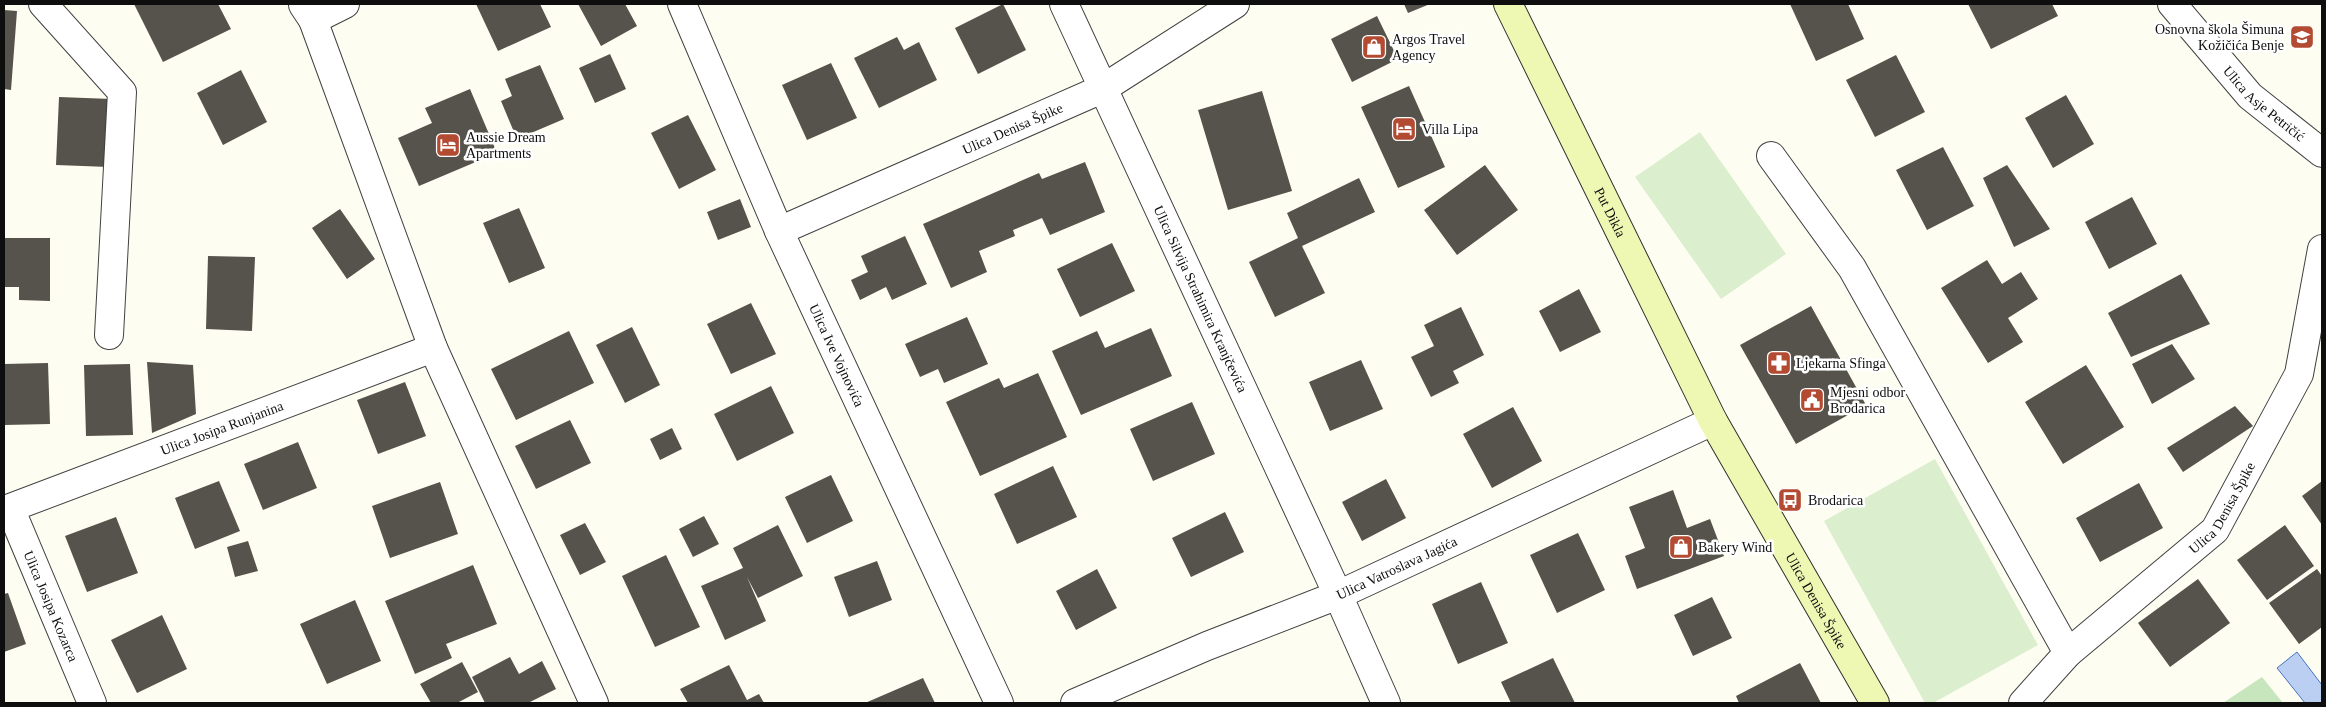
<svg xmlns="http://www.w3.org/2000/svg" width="2326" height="707" viewBox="0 0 2326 707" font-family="Georgia,serif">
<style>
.green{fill:#c8e6bd}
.pitch{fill:#dbeece}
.water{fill:#bacff1;stroke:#4774c2}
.building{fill:#56524c}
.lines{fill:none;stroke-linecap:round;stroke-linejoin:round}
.street-casing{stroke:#414141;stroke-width:30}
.secondary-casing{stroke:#303030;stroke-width:30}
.street{stroke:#fff;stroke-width:28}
.secondary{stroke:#eff8b2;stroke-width:28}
.labels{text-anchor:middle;stroke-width:5;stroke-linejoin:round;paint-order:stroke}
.poi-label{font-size:14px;fill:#0e0e0e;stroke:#fff;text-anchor:start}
.street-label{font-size:14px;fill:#0e0e0e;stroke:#fff}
</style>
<rect width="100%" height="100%" fill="#fdfef1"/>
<path class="green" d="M2262 677 2283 703H2223Z"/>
<path class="pitch" d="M1700 132 1786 254 1721 299 1635 177Z
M1935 459 2038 645 1933 703H1925L1824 521Z"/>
<path class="water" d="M2297 652 2322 685V703H2305L2277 668Z"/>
<path class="building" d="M134 4H218L231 29 163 62Z
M476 4H540L551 27 498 51Z
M578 4H625L637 26 601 46Z
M1003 4 1026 50 978 74 955 28Z
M1404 4H1430L1408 13Z
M1790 4H1848L1864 39 1816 61Z
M1968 4H2052L2058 16 1991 49Z
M4 10 17 11 11 90 4 89Z
M1377 16 1398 59 1352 82 1331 39Z
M897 37 904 50 919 42 937 80 879 108 854 58Z
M610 54 626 89 595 103 579 68Z
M1896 55 1925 112 1875 137 1846 80Z
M831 63 857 118 807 140 782 85Z
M540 65 564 119 517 139 501 101 512 96 505 79Z
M241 70 267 122 223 145 197 93Z
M1409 86 1445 167 1398 188 1361 107Z
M470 89 497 153 419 186 398 138 432 123 425 108Z
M1262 91 1292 191 1228 210 1198 110Z
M2066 95 2094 144 2053 168 2025 118Z
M59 97 112 99 109 167 56 165Z
M688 115 716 170 679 189 651 133Z
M1943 147 1974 206 1927 230 1896 170Z
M1085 162 1105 212 1050 235 1042 218 1013 230 1015 236 979 251 987 272 951 288 923 224 1039 173 1042 179Z
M1485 165 1518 210 1457 255 1424 210Z
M2007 165 2050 229 2014 247 1983 178Z
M1359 178 1375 212 1302 246 1325 293 1275 317 1249 262 1298 238 1287 213Z
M2132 197 2157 244 2109 269 2085 222Z
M740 199 751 227 718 240 707 212Z
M519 208 545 268 509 283 483 223Z
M340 209 375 259 347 279 312 228Z
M905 236 927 284 892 300 886 287 860 300 851 280 868 272 861 256Z
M4 238H50V301L19 300V287H4Z
M1112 243 1135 291 1080 317 1057 269Z
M208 256 255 257 252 331 206 329Z
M1987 260 2002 284 2021 272 2038 299 2008 318 2023 342 1988 363 1941 288Z
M2181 274 2210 324 2131 357 2108 313Z
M1579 289 1601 332 1560 352 1539 311Z
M751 303 776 354 731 374 707 324Z
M1811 306 1866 405 1796 444 1740 345Z
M1461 307 1484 355 1453 371 1459 383 1431 397 1411 357 1434 346 1424 325Z
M967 317 988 364 944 383 938 369 920 377 905 344Z
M632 327 660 385 625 403 596 345Z
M1151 328 1172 376 1081 415 1052 351 1097 331 1105 348Z
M569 331 594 383 516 420 491 369Z
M2172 344 2195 379 2152 404 2132 364Z
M1361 360 1383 409 1330 431 1309 382Z
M147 362 193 365 196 414 152 433Z
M48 363 50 424 4 425V364Z
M130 364 133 435 86 436 84 365Z
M2086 365 2124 427 2063 464 2025 402Z
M1038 373 1067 437 980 476 946 402 999 378 1004 388Z
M405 382 426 436 378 454 357 400Z
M771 386 794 433 737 461 714 414Z
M1192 402 1215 454 1153 481 1130 429Z
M2235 406 2253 426 2183 472 2167 448Z
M1513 407 1542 461 1492 488 1463 434Z
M570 420 591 463 536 489 515 446Z
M672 428 682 449 660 460 650 439Z
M298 442 317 488 263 510 244 464Z
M1053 466 1077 517 1017 544 994 494Z
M831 475 853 521 807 543 785 497Z
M1386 479 1406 518 1362 541 1342 502Z
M219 481 240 531 195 549 175 498Z
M2322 481V525L2302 496Z
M440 482 458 534 390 558 372 506Z
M2139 483 2163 528 2100 562 2076 518Z
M1673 490 1687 528 1710 519 1724 556 1637 589 1625 556 1645 548 1629 507Z
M1225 512 1244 552 1191 577 1172 538Z
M704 516 719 544 693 557 679 529Z
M116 517 138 573 87 592 65 536Z
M585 523 606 562 580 575 560 535Z
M778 525 803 576 758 598 747 577 766 621 725 640 701 586 743 568 733 548Z
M2285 525 2314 566 2267 600 2237 560Z
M1578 533 1605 590 1557 613 1530 555Z
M248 541 258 571 235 577 227 547Z
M666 555 700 627 655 647 622 576Z
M877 561 892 600 849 617 834 577Z
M473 565 497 624 446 644 452 658 415 674 385 601Z
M1097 569 1117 608 1076 630 1056 591Z
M2317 569 2322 576V627L2299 644 2269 603Z
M2198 579 2230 623 2170 667 2138 623Z
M1481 582 1508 643 1458 664 1432 604Z
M8 593 26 644 4 652V594Z
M1712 597 1732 638 1693 656 1674 615Z
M355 600 381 661 327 684 300 624Z
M162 615 187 669 137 693 111 640Z
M510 657 519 674 542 661 556 689 528 703H485L472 677Z
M1553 658 1575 703H1511L1501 682Z
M462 662 478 692 457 703H431L420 684Z
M1800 663 1821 703H1739L1736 696Z
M729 665 747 700 759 694 764 703H688L680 689Z
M923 678 935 703H865Z"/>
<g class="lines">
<defs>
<g id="street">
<path d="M43 4 122 92 109 335"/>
<path id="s1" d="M682 4 779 231 999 703"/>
<path id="s2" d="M1064 4 1338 595 1386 703"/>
<path id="s3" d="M2172 4 2250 96 2322 153"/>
<path d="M303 5 313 20 345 4"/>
<path d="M313 20 433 348 594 703"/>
<path d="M1771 156 1852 268 2068 653"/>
<path id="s4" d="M779 231 1102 89 1235 4"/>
<path id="s5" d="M92 703 10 508 433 348"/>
<path id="s6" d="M1075 703 1207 646 1338 595 1713 421"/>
<path id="s7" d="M2023 703 2068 653 2215 530 2299 374 2322 249"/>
</g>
<g id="secondary">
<path id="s8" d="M1508 4 1713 421 1875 703"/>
</g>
</defs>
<use href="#street" class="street-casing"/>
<use href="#secondary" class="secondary-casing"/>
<use href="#street" class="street"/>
<use href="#secondary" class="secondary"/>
</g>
<defs>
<symbol id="school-square" viewBox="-11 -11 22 22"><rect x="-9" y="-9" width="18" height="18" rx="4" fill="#b34a32" stroke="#fff"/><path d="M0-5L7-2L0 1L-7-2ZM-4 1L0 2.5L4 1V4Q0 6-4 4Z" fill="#fff"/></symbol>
<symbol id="shop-square" viewBox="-11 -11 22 22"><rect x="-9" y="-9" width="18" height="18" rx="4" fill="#b34a32" stroke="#fff"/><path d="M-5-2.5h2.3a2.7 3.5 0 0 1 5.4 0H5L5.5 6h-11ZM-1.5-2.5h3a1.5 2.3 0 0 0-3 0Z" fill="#fff"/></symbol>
<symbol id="hotel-square" viewBox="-11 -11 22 22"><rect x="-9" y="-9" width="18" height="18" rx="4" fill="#b34a32" stroke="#fff"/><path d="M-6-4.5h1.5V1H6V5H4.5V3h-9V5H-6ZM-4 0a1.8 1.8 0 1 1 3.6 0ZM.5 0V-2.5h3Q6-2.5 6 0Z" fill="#fff"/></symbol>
<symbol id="pharmacy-square" viewBox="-11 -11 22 22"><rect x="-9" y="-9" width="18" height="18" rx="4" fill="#b34a32" stroke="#fff"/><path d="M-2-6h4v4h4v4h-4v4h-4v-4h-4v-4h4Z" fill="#fff"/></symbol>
<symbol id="civic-square" viewBox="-11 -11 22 22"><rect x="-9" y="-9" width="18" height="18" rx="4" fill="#b34a32" stroke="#fff"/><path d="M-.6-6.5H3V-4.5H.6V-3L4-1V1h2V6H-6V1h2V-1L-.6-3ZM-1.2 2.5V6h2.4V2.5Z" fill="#fff"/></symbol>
<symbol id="bus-square" viewBox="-11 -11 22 22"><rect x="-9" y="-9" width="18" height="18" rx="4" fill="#b34a32" stroke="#fff"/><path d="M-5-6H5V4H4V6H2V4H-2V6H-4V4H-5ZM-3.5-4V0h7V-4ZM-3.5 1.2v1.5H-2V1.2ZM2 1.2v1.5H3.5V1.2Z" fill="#fff"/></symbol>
</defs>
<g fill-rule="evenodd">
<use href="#school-square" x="2288" y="23" width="28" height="28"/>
<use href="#shop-square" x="1360" y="33" width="28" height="28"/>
<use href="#hotel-square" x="1390" y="115" width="28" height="28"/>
<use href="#hotel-square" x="434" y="131" width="28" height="28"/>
<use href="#pharmacy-square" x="1765" y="349" width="28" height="28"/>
<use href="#civic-square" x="1798" y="386" width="28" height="28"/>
<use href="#bus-square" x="1776" y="486" width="28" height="28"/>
<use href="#shop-square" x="1667" y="533" width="28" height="28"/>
</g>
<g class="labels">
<g class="poi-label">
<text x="2284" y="34" text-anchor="end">Osnovna škola Šimuna<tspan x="2284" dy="16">Kožičića Benje</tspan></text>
<text x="1392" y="44">Argos Travel<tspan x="1392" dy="16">Agency</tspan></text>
<text x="1422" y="134">Villa Lipa</text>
<text x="466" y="142">Aussie Dream<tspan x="466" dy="16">Apartments</tspan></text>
<text x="1796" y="368">Ljekarna Sfinga</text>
<text x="1830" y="397">Mjesni odbor<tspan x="1830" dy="16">Brodarica</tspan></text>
<text x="1808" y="505">Brodarica</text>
<text x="1698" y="552">Bakery Wind</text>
</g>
<g class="street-label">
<text dy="5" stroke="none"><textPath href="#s3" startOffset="136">Ulica Asje Petričić</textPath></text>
<text dy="5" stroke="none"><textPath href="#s4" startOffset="255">Ulica Denisa Špike</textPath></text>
<text dy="5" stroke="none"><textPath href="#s8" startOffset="232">Put Dikla</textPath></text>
<text dy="5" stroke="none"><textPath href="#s2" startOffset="325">Ulica Silvija Strahimira Kranjčevića</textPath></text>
<text dy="5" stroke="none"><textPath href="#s1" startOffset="384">Ulica Ive Vojnovića</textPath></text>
<text dy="5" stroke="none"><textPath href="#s5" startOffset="438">Ulica Josipa Runjanina</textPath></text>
<text dy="5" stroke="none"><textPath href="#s7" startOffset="281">Ulica Denisa Špike</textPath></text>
<text dy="5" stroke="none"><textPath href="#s6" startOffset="349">Ulica Vatroslava Jagića</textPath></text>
<text dy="5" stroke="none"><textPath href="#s8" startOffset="672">Ulica Denisa Špike</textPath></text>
<text transform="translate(51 606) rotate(67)" y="5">Ulica Josipa Kozarca</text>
</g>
</g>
<rect width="2326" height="707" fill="none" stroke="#0e0e0e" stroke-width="10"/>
</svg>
